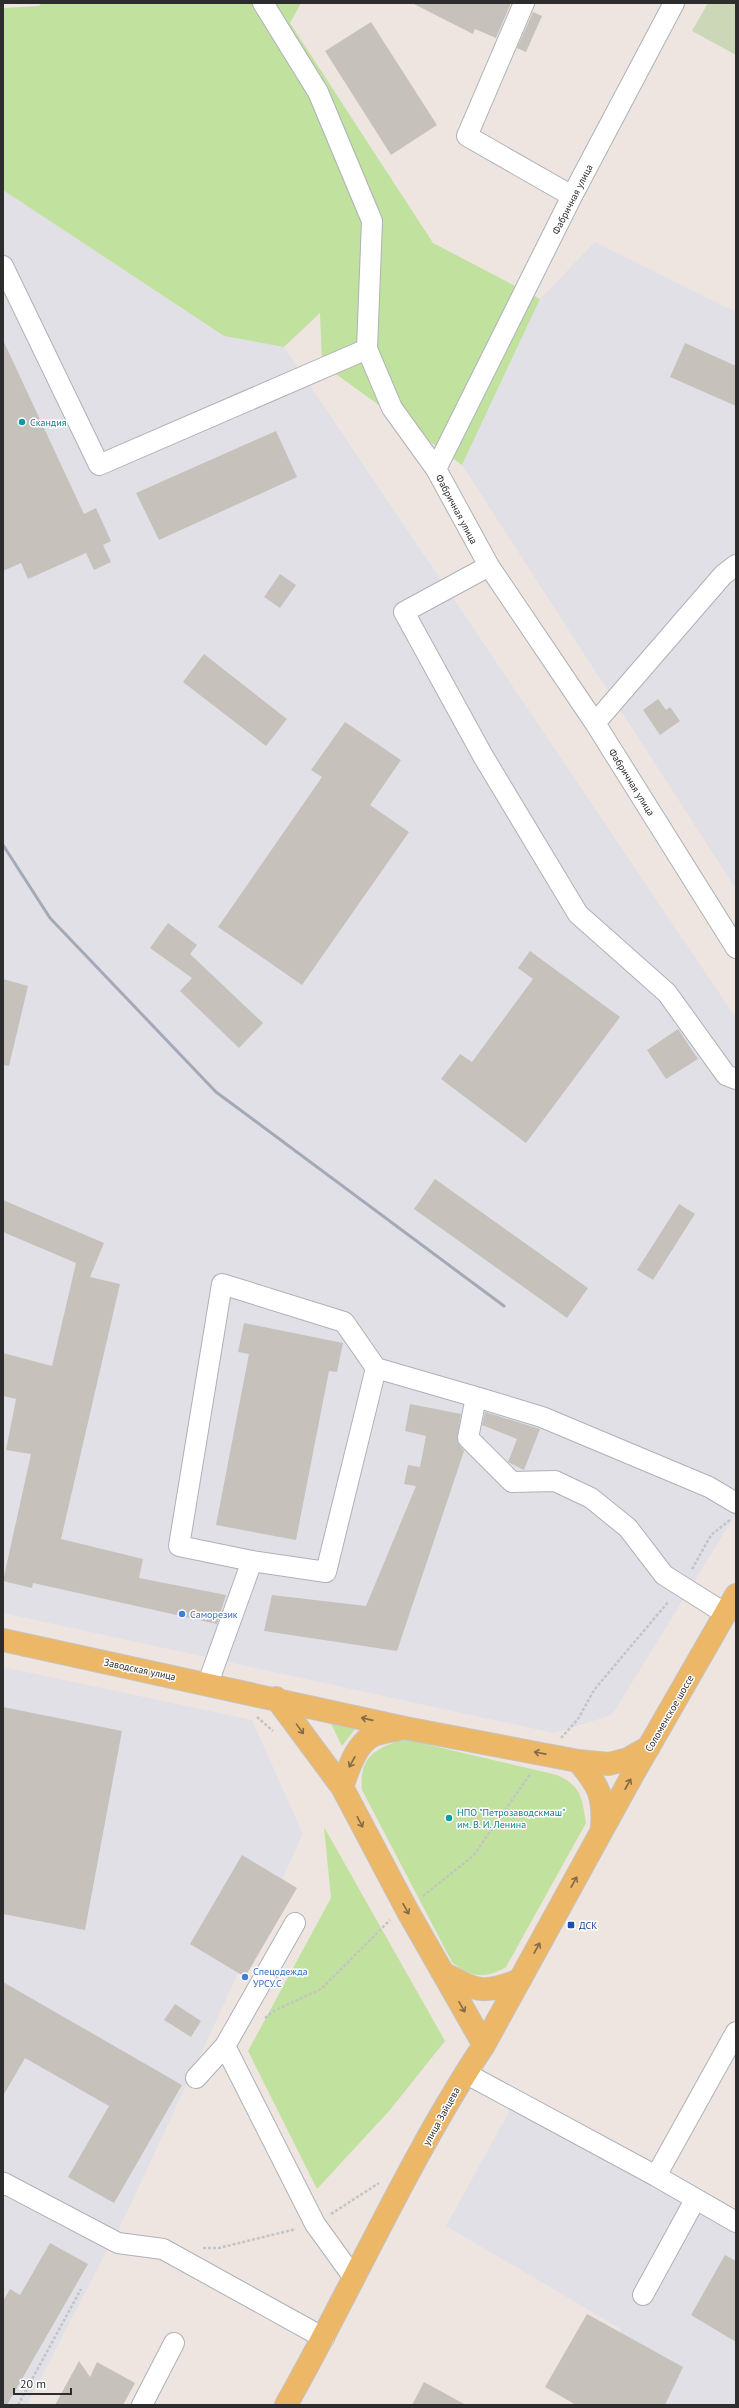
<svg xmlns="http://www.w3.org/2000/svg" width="739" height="2408" viewBox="0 0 739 2408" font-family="'PT Sans',sans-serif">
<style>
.industrial{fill:#e1e0e7}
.green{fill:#c1e19f}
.cemetery{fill:#ccd7b8}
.building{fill:#c6c1bb}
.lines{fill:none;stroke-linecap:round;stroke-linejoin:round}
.minor-casing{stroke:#adb1b8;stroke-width:22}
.major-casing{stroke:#c4c4c4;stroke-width:24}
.path{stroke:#c4c4c4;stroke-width:2.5;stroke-dasharray:3 2;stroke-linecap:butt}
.minor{stroke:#fff;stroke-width:20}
.major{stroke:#ecb767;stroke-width:22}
.rail{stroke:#a3a9b6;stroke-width:3}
.oneway{stroke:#836b47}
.culture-dot{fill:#0f9aa8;stroke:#fff;stroke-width:1.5}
.shop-dot{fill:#3f7fe0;stroke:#fff;stroke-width:1.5}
.transit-dot{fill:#1a4fb4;stroke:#fff;stroke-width:1.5}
.labels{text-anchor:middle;stroke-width:3;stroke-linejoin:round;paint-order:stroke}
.street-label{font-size:10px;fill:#2d2d2d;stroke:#fff}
.culture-label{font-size:10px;fill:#0d838f;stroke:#fff;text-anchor:start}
.shop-label{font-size:10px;fill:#366cbe;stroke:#fff;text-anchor:start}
.transit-label{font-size:10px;fill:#164399;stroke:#fff;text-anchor:start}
</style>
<rect width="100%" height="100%" fill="#eee5e0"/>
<path class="industrial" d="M3 190 224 336 284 347 736 1018V1514L612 1715 554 1733 3 1613Z
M595 242 736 312V889L462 465 540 299Z
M3 1667 252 1720 303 1834 129 2208 27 2405H3Z
M520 2092 736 2215V2405H580L581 2398 621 2329 446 2226Z"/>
<path class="green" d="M41 3H301L290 23 433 243 540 299 462 465 322 364 320 313 284 347 224 336 3 190V8L39 6Z
M331 1724 355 1729 342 1746Z
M404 1739 557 1775C581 1786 582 1797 586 1823L506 1967C486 1979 470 1978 452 1962L362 1790C359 1756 375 1749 404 1739Z
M324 1827 445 2041 390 2110 317 2189 248 2051 331 1898Z"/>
<path class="cemetery" d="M708 3H736V55L692 31Z"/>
<path class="building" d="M412 3H511L496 38 475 29 473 34Z
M533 12 542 16 526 52 517 48Z
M371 22 437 125 391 155 325 51Z
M3 340 84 514 96 508 111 541 103 545 111 562 94 570 86 553 28 579 21 563 3 571Z
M685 343 736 366V406L670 377Z
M276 431 297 477 159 540 136 493Z
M280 574 296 585 280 608 264 597Z
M204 654 287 719 266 746 183 682Z
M658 699 666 710 670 707 680 721 660 735 643 710Z
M345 722 401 760 370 805 409 832 302 985 218 927 322 777 311 770Z
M168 923 197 945 190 954 263 1023 239 1048 180 991 192 978 150 948Z
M530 951 620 1017 526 1143 441 1079 460 1054 472 1062 533 979 518 968Z
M3 979 28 986 9 1066 3 1065Z
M678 1029 698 1059 666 1079 647 1050Z
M435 1179 588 1288 567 1318 414 1209Z
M3 1200 104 1243 90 1277 120 1284 61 1539 143 1559 139 1578 226 1595 217 1624 33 1583 32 1588 3 1581 31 1454 6 1450 16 1399 3 1396V1353L52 1366 76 1263 3 1232Z
M679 1204 695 1214 653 1280 637 1270Z
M244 1323 343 1343 337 1372 329 1371 296 1540 216 1525 249 1354 238 1352Z
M410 1404 461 1414 457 1441 464 1451 397 1651 264 1631 272 1595 366 1606 416 1486 404 1484 408 1465 420 1467 426 1436 405 1431Z
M485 1412 540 1429 524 1470 508 1462 517 1439 482 1425Z
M3 1707 122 1731 85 1930 3 1914Z
M242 1855 297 1888 245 1977 190 1944Z
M3 1982 182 2085 114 2203 68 2177 109 2106 25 2058 3 2096Z
M175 2004 201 2021 191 2037 164 2020Z
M50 2243 88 2264 7 2405H3V2301L10 2289 20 2295Z
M725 2255 736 2261V2342L691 2315Z
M587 2314 683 2367 665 2405H576L545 2387Z
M79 2361 90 2377 97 2362 135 2383 123 2405H55Z
M424 2382 466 2405H412Z"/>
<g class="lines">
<defs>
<path id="minor" d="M263 3 318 92 372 221 367 349 392 408 436 469 489 566 595 723 736 948
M524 3 467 136 572 196
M3 266 99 465 367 349
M436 469 572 196 674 3
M489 566 404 612 483 756 578 914 667 993 726 1075 736 1079
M595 723 723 575 736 565
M376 1368 476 1397 468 1438 512 1482 555 1481 591 1498 628 1528 664 1575 726 1614
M476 1397 542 1417 709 1487 736 1503
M208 1683 252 1561 179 1546 222 1284 344 1322 376 1368 326 1572 252 1561
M225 2046 315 2224 354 2278
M465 2073 656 2176 736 2222
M196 2078 225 2046 295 1923
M656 2176 736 2032
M3 2185 4 2183 118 2243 163 2249 324 2338
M643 2295 695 2200
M142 2405 174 2343"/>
<path id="major" d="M3 1640 405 1728 578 1761 609 1764 628 1759 649 1747
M276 1698 342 1787 407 1910 484 2045
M578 1761C599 1786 604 1795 602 1828
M342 1787C348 1771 355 1745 372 1736 380 1732 393 1731 402 1728
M443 1973C478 1991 481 1995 520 1980
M286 2405C353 2287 409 2158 484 2045L632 1776 736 1595"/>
</defs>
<use href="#minor" class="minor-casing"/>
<use href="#major" class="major-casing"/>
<path class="path" d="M692 1569 711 1535 730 1520
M257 1717 273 1731
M561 1738 578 1719 594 1690 669 1601
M423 1896 473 1856 531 1773
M265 2018 274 2011 321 1989 390 1920
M331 2214 379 2183
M203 2248H219L296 2229
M18 2405 81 2289"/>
<use href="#minor" class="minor"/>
<use href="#major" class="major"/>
<path class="rail" d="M3 845 50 918 216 1092 504 1306"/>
</g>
<defs><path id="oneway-shaft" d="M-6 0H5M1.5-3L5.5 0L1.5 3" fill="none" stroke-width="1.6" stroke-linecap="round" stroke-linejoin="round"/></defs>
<g class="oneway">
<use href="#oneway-shaft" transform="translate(367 1719) rotate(-167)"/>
<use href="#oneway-shaft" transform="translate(300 1729) rotate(54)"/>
<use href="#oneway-shaft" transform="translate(540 1753) rotate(-169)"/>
<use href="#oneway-shaft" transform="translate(352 1762) rotate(119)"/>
<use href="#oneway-shaft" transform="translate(628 1784) rotate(-61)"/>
<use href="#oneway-shaft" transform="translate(360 1822) rotate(62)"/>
<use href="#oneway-shaft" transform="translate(574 1882) rotate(-61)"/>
<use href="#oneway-shaft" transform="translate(406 1909) rotate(61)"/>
<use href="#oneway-shaft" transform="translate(537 1948) rotate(-61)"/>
<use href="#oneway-shaft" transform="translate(462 2007) rotate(60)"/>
</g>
<g class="culture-dot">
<circle cx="22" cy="422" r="4"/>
<circle cx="449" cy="1818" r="4"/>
</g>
<g class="shop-dot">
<circle cx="182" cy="1614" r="4"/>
<circle cx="245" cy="1977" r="4"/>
</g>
<rect class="transit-dot" x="567" y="1921" width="8" height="8" rx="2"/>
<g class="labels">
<g class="street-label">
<text transform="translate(572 199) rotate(-63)" y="4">Фабричная улица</text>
<text transform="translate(457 509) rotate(62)" y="4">Фабричная улица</text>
<text transform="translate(632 782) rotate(58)" y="4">Фабричная улица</text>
<text transform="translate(140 1669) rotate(12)" y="4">Заводская улица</text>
<text transform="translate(669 1713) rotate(-60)" y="4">Соломенское шоссе</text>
<text transform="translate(441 2116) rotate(-61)" y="4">улица Зайцева</text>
</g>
<g class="culture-label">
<text x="30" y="426">Скандия</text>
<text x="457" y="1816">НПО "Петрозаводскмаш"<tspan x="457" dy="12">им. В. И. Ленина</tspan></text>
</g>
<g class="shop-label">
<text x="190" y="1618">Саморезик</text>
<text x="253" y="1975">Спецодежда<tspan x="253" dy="12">УРСУ.С</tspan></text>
</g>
<g class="transit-label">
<text x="579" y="1929">ДСК</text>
</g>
</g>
<rect width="739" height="2408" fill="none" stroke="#2d2d2d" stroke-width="8"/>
<path d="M14 2388v6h57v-6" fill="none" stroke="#2d2d2d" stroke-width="2"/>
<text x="20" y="2388" font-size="12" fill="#2d2d2d" stroke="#ffffff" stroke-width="3" paint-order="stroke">20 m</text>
</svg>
